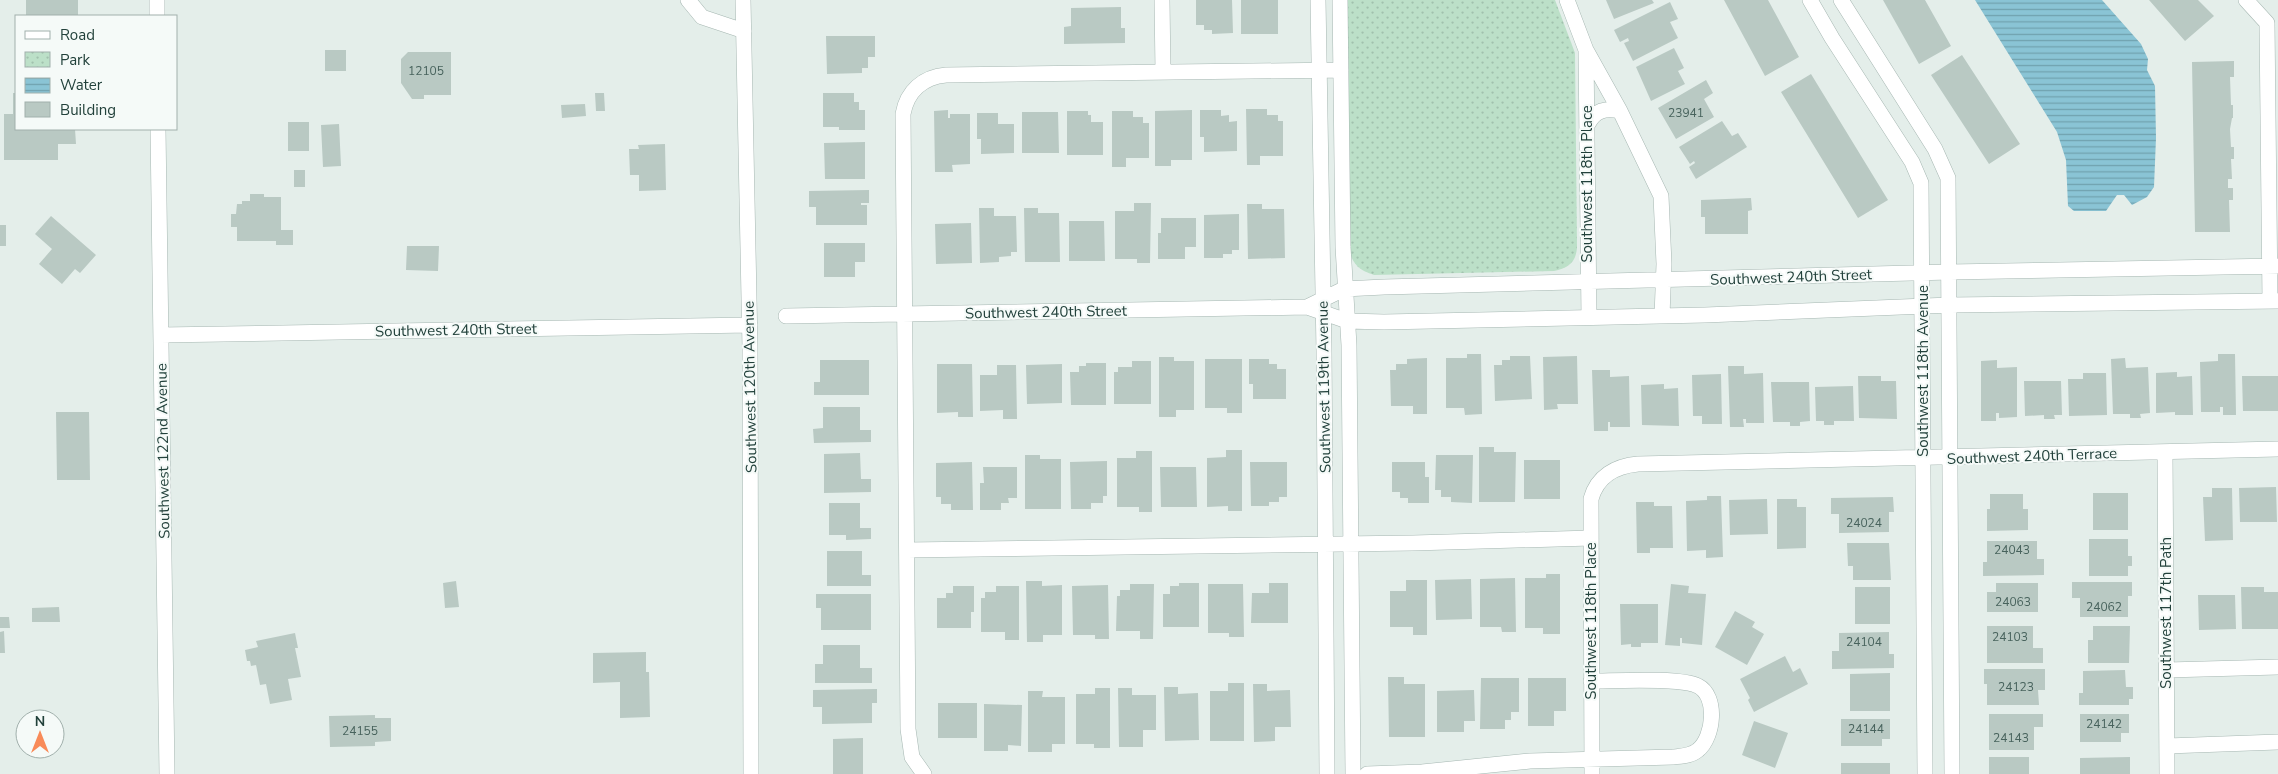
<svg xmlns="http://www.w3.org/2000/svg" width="2278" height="774" viewBox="0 0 2278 774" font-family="'Nunito Sans',sans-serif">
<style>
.park{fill:url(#park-dots)}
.water{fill:url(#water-rules)}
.building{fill:#b9c9c3}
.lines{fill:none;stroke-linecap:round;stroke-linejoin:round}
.minor-casing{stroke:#a6b7b2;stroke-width:16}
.minor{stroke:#fff;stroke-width:15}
.labels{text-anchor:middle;stroke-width:4;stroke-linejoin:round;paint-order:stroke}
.number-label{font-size:12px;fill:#48635d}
.street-label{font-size:15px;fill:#22413b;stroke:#f5faf8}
</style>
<defs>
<pattern id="park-dots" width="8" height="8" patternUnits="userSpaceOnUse" patternTransform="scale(1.25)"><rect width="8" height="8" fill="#bce0c8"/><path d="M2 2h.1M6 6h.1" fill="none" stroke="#a1c1ad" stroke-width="1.8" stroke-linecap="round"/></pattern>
<pattern id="water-rules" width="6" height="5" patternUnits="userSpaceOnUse" patternTransform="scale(1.25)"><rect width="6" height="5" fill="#8ac4d5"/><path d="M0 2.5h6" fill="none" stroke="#70a1ae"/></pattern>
</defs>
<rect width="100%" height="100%" fill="#e4eeea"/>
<path class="park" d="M1346 0H1555L1575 53 1577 247C1576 263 1568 268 1554 271L1374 275C1359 270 1355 266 1349 252Z"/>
<path class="water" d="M1975 0H2102L2141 44 2148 59 2147 70 2155 86 2156 138 2154 187 2147 197 2132 205 2124 195H2117L2106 211H2074L2068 206 2066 160 2057 132Z"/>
<path class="building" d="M26 0H78V16H26Z
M1196 0H1232L1233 33 1212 34V30H1204V25H1196Z
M1241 0H1278V34H1241Z
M1606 0H1652L1654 3 1614 19Z
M1724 0H1768L1799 57 1765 76Z
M1883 0H1925L1951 46 1919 64Z
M2149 0H2198L2214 16 2185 41Z
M1670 2 1678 19 1670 22 1678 38 1633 61 1624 43 1629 41 1628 38 1620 42 1614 30Z
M1121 7V28H1125V43L1064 44V27L1071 26V8Z
M826 36H875V57H868V68H862V73L827 74Z
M1674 48 1684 68 1678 71 1685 84 1651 101 1636 67Z
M325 50H346V71H325Z
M408 52H451V95H424V99H412L401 83V59Z
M1962 55 2020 144 1989 164 1931 75Z
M2234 61V77H2230L2231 105H2233V118H2232L2230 129 2231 147H2234V159H2231L2232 179H2228V188H2233V200H2229L2230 232H2195L2192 62Z
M1811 74 1888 200 1858 218 1781 92Z
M1706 80 1713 93 1704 99 1714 117 1676 139 1658 108Z
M13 93H16V129H75L76 144H58V160H4V114H13Z
M595 93H604L605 111H596Z
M823 93H854V102H859V110H865V130H839V127H823Z
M585 104 586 116 562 118 561 105Z
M1246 109H1267V115H1278V121H1283V156H1260V165H1247Z
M948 110V118H950V114H970V164L952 165 953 172H935L934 111Z
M1192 110V160H1171V166H1155V111Z
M1200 110H1221V116L1229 115V122L1237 121V151L1204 152V137H1200Z
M1067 111H1088V115H1091V122H1103V155H1067Z
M1112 111H1133V117H1143V123H1149V158H1126V167H1112Z
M1022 112H1058L1059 153H1022Z
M977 113H998V124H1014V153L981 154V139H977Z
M1722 121 1732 136 1738 133 1747 147 1696 179 1689 167 1695 163 1694 161 1690 164 1679 147Z
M288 122H309V151H288Z
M339 124 341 166 323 167 321 125Z
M865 142V179H825L824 143Z
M665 144 666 190 639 191V175H630L629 149H639L638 145Z
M294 170H305V187H294Z
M869 190V203H861V205H867V225H816V207H809V191Z
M250 194H264V197H281V230H293V245H276V241H237V227H231V214H236L237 204H242V201H250Z
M1751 198 1752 210 1748 211V234H1705V217H1701V200Z
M1134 203H1151L1150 263H1137V259H1115V211H1134Z
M1247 204H1262V209H1284L1285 258 1248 259Z
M979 208H994V216H1016L1017 252H1011V256L999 257V262L980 263Z
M1024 208H1038V213H1059L1060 262H1025Z
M1239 214V250H1232V254H1223V258H1204V215Z
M51 216 96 255 80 273 75 269 62 284 39 264 52 249 35 234Z
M1161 218H1196V247H1185V259H1158V233H1161Z
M1069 221H1104L1105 261H1069Z
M971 223 972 263 936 264 935 224Z
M0 225H6V246H0Z
M824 243H865V262H855V277H824Z
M407 246H439L438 271 406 270Z
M1467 354H1481L1482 414 1465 415 1464 408H1446V358H1467Z
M2218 354H2235L2236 415H2223V407H2220V412H2201L2200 362 2218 361Z
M1510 356H1530L1532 399 1495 401 1494 365H1502V360H1510Z
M1577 356 1578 404H1557L1558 409 1544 410 1543 357Z
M1159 357H1174V361H1194V410H1176V417H1159Z
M1427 358V414H1413V406H1391L1390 370H1396V364H1407V359Z
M2125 358 2126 368 2148 367 2150 413 2140 414 2141 418H2130V414H2113L2111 359Z
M1205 359H1242V413H1227V408H1205Z
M1249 359H1269V364H1277V369H1286V399H1253V384H1249Z
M820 360H869V395H814V382H820Z
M1997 360V368L2017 367V417L1999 418V413H1996V421H1981V361Z
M1132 361H1151V404H1114V372H1118V367H1132Z
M1086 363H1106V405H1071L1070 372H1079V366H1086Z
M937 364H972L973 417H958V412L937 413Z
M1062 364V403L1027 404 1026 365Z
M997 365H1016L1017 419H1003V410L980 411V375H997Z
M1728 366H1744V374L1763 373 1764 423H1746V419H1743L1744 427H1730Z
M1592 370H1610V377L1629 376 1630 427H1610V422H1608V431H1594Z
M2177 372V377L2192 376 2193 415H2175V412L2156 413V373Z
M2083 373H2106L2107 415 2069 416 2068 379H2083Z
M1721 374 1722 424H1702V416H1693L1692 375Z
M1858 376H1881V381H1896L1897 419 1859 418Z
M2242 376H2278V411H2243Z
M2024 381H2061L2062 415H2054L2055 419H2044V415L2025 416Z
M1771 382H1809L1810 421 1800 422V426H1790V422H1773Z
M1664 384V389L1678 388 1679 426 1642 425 1641 385Z
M1853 386 1854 421H1834V425H1824V421H1816L1815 387Z
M823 407H860V430H871V442L814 443 813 429 823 428Z
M56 412H89L90 480H57Z
M1479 447H1494V452H1516L1515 502H1479Z
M1226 450H1242V511H1228V506L1207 507V458L1226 457Z
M1136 451H1152V512H1139V507H1117V458H1136Z
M860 453 861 479H871V492L824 493V454Z
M1025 455H1040V459H1061V509H1025Z
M1436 455H1473L1472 503 1451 502V497H1441V490H1435Z
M1524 460H1560V499H1524Z
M1107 461V496H1103V503H1091V509H1071L1070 462Z
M972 462 973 510H951V504H941V497H936V463Z
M1250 462H1287V497H1279V502H1269V506H1251Z
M1392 462H1425V477H1429V503H1408V498H1400V492H1392Z
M983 467H1017V498H1008L1009 503H1001V510H980V483H984Z
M1160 467H1196L1197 507H1161Z
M2276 487 2277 522H2240L2239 488Z
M2212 488H2232L2233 540 2205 541 2203 497H2212Z
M2093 493H2128V530H2093Z
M1990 494H2023V509H2028V530L1987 531V509H1990Z
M1707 496H1721L1723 557 1706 558V550L1687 551 1686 501 1707 500Z
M1893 497 1894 512H1889V532L1839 533V514H1831V498Z
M1767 499 1768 534 1730 535 1729 500Z
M1777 499H1797V507H1806V548L1777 549Z
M1636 502H1654V506H1672L1673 548H1650V553H1637Z
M829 503H860V528H871V539L846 540V535H829Z
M2089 539H2128V556H2132V566H2128V576H2089Z
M1987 541H2037V559H2044V575L1983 576V562H1987Z
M1847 543H1889L1891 580H1853V566H1848Z
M827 551H862V575H871V586H827Z
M1546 574H1560V634H1543V628H1525V578H1546Z
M1515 578 1516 632H1502L1501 627H1480V579Z
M1471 579 1472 619 1436 620 1435 580Z
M1406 580H1427V635H1413V627H1390V591H1406Z
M456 581 459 607 445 608 443 583Z
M1026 581H1042V586L1062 585V635H1043V642H1027Z
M2072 582H2132V596H2128V617H2080V598H2072Z
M1179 583H1199V627H1163V594H1170V586H1179Z
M1269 583H1288V623H1251L1252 593H1269Z
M1996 583H2038V612H1987V592H1996Z
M1130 584H1154L1153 639H1140V631H1116L1117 596H1120V590H1130Z
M1208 584H1243L1244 637H1229V633H1208Z
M1671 584 1689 586 1688 593 1706 594 1702 645 1682 643V638H1680V646L1665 645Z
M1108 585 1109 639H1095V635H1073L1072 586Z
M953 586H974V612H971V628H937V598H946V593H953Z
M996 586H1019V640H1005V632H981V598H985V592H996Z
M1855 587H1890V624H1855Z
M2241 587H2264V592H2278V629H2242Z
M816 594H871V630H821V608H816Z
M2198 595H2235L2236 629 2199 630Z
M1620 604H1658V643H1641V647H1631V644L1621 645Z
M59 607 60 622H32V608Z
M1735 611 1755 622 1752 627 1764 634 1747 665 1715 647Z
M0 617H9L10 628H0Z
M1987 626H2033V648H2043V663H1987Z
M2093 626H2130L2129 663H2088V640H2093Z
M4 631 5 653H0V632Z
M1889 632V654H1894V668L1832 669V651H1839V633Z
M295 633 298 648H295L301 677 288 679 292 700 270 704 266 684 260 685 256 665 251 666 250 661H247L245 650 258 647 256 641Z
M823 645H860V668H872V683H815V664H823Z
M646 652V672H649L650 717 620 718V682L593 683V653Z
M1785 656 1793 672 1800 668 1808 684 1754 712 1748 700 1750 698 1740 679Z
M1984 669H2045V690H2038L2039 705H1987V684H1984Z
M2125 670 2126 687H2133V699H2129V705H2079V693H2083V671Z
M1890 673V711H1850V674Z
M1388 677H1404V684H1425V737H1389Z
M1481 678H1519V712H1511V720H1505V729H1480Z
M1528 678H1566V711H1554V726H1528Z
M1228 683H1244V741H1210V691H1228Z
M1253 684H1267V691L1290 690 1291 727H1275V741L1254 742Z
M1164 687H1178V694L1198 693 1199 740 1165 741Z
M1095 688H1110V748H1094V744H1076V694H1095Z
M1118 688H1132V695H1156V730H1143V747H1119Z
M877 689V703H872V723L822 724V707H813V690Z
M1474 690 1475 721H1464V732H1437V691Z
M1028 691H1043L1042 697H1065V744H1052V752H1028Z
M938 703H977V738H938Z
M984 704 1022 705 1021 746 1008 745V751H984Z
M1989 714H2043V727H2034V750H1989Z
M2080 714H2129V733H2121V742H2080Z
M375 715V718H391V741L375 742V746L330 747 329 716Z
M1841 719H1890V739H1882V746H1841Z
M1754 721 1788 733 1775 768 1742 755Z
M863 738V774H833V739Z
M1989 757H2029V774H1989Z
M2130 757V774H2080V758Z
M1841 763H1890V774H1841Z"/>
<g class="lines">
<defs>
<path id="minor" d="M157 0V16
M688 0 702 17 744 31
M743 0 750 348 751 774
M1162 0 1163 72
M1318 0 1324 351 1327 774
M1340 0 1343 247 1349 345 1353 774
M1567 0 1586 50 1620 111 1661 196 1664 264 1662 316
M1810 0 1832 38 1912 162 1921 183 1925 774
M1841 0 1935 149 1948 178 1952 774
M2246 0 2267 23 2270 301
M1586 52 1589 317
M1588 124C1595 110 1605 108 1620 111
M158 129 167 774
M1307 307 1344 289 1384 287 1950 272 2278 266
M786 316 1307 307 1347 321 1384 322 1705 315 1950 305 2278 301
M161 335 750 325
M2165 452 2167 774
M907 550 1413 543 1591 538
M2167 670 2278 667
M2167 746 2278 742
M924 774 912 757 908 729 903 114C907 91 923 77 946 75L1341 70
M1367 774 1422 772 1530 761 1673 757C1682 756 1691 756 1698 750 1714 737 1718 696 1698 686 1681 677 1614 681 1591 681
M1592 774 1591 499C1597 476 1616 466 1638 464L2278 449"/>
</defs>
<use href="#minor" class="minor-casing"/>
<use href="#minor" class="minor"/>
</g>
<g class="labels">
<g class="number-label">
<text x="426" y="75">12105</text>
<text x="1686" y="117">23941</text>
<text x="1864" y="527">24024</text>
<text x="2012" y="554">24043</text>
<text x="2013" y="606">24063</text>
<text x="2104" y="611">24062</text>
<text x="2010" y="641">24103</text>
<text x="1864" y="646">24104</text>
<text x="2016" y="691">24123</text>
<text x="2104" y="728">24142</text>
<text x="1866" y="733">24144</text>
<text x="360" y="735">24155</text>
<text x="2011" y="742">24143</text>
</g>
<g class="street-label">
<text transform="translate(1587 184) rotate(-90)" y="5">Southwest 118th Place</text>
<text transform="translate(1791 277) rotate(-2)" y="5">Southwest 240th Street</text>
<text transform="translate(1046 312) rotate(-1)" y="5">Southwest 240th Street</text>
<text transform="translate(456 330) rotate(-1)" y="5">Southwest 240th Street</text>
<text transform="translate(1923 371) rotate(-90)" y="5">Southwest 118th Avenue</text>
<text transform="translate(750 387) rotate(-91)" y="5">Southwest 120th Avenue</text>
<text transform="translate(1324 387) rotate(-91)" y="5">Southwest 119th Avenue</text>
<text transform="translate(163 451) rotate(-91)" y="5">Southwest 122nd Avenue</text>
<text transform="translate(2032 456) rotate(-2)" y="5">Southwest 240th Terrace</text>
<text transform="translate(2166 613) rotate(-90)" y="5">Southwest 117th Path</text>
<text transform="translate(1591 621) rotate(-90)" y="5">Southwest 118th Place</text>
</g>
</g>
<rect x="15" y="15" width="162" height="115" fill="#f5faf8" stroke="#a1b0ac"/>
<rect x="25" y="31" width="25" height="8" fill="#ffffff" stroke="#a1b0ac"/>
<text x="60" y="40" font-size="15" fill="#22413b">Road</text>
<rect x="25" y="52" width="25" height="15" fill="url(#park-dots)" stroke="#a1b0ac"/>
<text x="60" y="65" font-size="15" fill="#22413b">Park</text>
<rect x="25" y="78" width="25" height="15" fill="url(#water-rules)" stroke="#a1b0ac"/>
<text x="60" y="90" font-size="15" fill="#22413b">Water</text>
<rect x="25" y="102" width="25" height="15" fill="#b9c9c3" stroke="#a1b0ac"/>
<text x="60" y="115" font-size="15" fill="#22413b">Building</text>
<g transform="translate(40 734)"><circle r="24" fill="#f5faf8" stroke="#a1b0ac"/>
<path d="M0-4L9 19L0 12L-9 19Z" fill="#f88a58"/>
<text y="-8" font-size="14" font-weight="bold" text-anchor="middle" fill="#22413b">N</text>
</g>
</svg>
